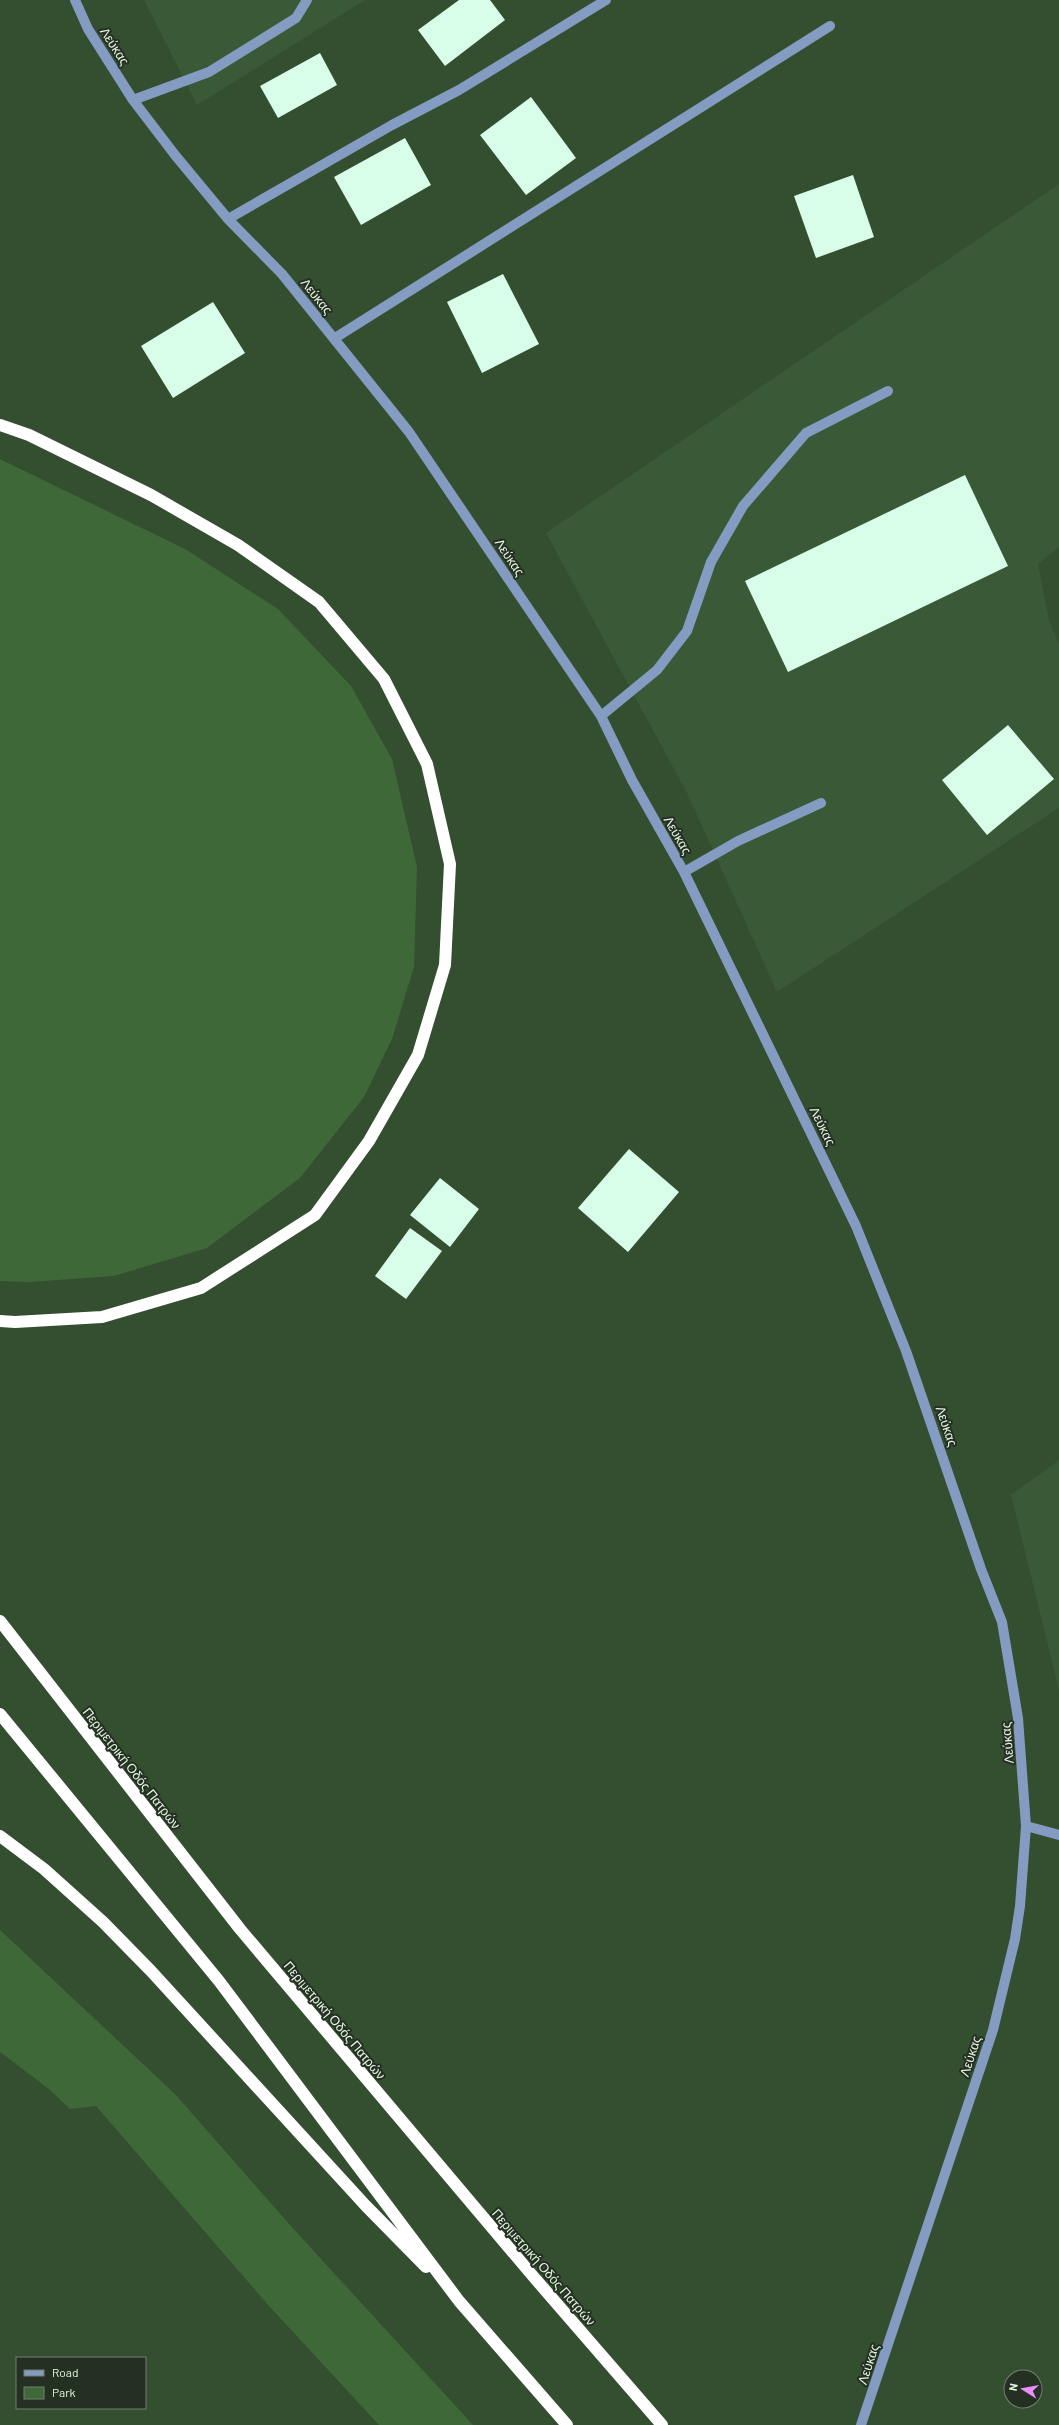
<svg xmlns="http://www.w3.org/2000/svg" width="1059" height="2425" viewBox="0 0 1059 2425" font-family="Barlow,sans-serif">
<style>
.built{fill:#3a5936}
.green{fill:#3e6838}
.building{fill:#d8fde8}
.lines{fill:none;stroke-linecap:round;stroke-linejoin:round}
.minor{stroke:#849bc2;stroke-width:10}
.highway{stroke:#fff;stroke-width:12}
.labels{text-anchor:middle;stroke-width:4;stroke-linejoin:round;paint-order:stroke}
.street-label{font-size:13px;fill:#e6f6e4;stroke:#243022}
</style>
<rect width="100%" height="100%" fill="#344e30"/>
<path class="built" d="M144 0H365L197 105Z
M1059 184V547L1038 564 1049 620 1059 644V808L777 992 687 793 546 533Z
M1059 1460V1690L1011 1495Z"/>
<path class="green" d="M0 459 185 549 278 609 351 686 392 759 417 867 414 967 392 1039 364 1097 300 1178 207 1248 114 1276 30 1282 0 1281Z
M0 1930 175 2094 290 2225 473 2425H379L269 2306 96 2106 70 2109 49 2089 0 2052Z"/>
<path class="building" d="M459 0H490L505 20 445 66 418 30Z
M320 53 337 85 278 118 260 86Z
M531 97 576 158 526 195 480 135Z
M405 138 431 185 361 225 334 177Z
M853 175 874 237 816 258 794 196Z
M503 274 539 344 482 373 447 302Z
M213 302 245 353 173 398 141 346Z
M965 475 1008 566 788 672 745 581Z
M1008 725 1054 779 987 835 942 780Z
M629 1149 679 1192 628 1252 578 1208Z
M440 1178 479 1209 450 1247 410 1215Z
M410 1228 442 1251 406 1299 375 1276Z"/>
<g class="lines">
<path class="minor" d="M75 0 88 29 133 100 175 155 228 219 282 274 409 432 601 716 632 780 684 872 856 1226 906 1351 981 1569 1002 1622 1018 1718 1026 1826 1020 1906 1015 1939 993 2030 861 2425
M133 100 209 72 296 18 307 0
M228 219 392 125 459 90 606 0
M335 338 830 26
M601 716 657 670 687 631 711 562 743 506 806 433 888 391
M684 872 738 841 821 803
M1026 1826 1059 1835"/>
<path class="highway" d="M0 425 29 435 151 495 238 545 319 602 384 679 427 764 450 864 445 965 418 1055 369 1141 315 1215 201 1288 102 1317 15 1322 0 1321
M0 1621 240 1929 532 2275 662 2425
M0 1714 219 1981 459 2301 567 2425
M0 1836 44 1869 103 1922 151 1971 366 2206 426 2267"/>
</g>
<g class="labels">
<g class="street-label">
<text transform="translate(115 46) rotate(57)" y="5">Λεύκας</text>
<text transform="translate(317 296) rotate(51)" y="5">Λεύκας</text>
<text transform="translate(510 557) rotate(56)" y="5">Λεύκας</text>
<text transform="translate(678 835) rotate(60)" y="5">Λεύκας</text>
<text transform="translate(823 1126) rotate(64)" y="5">Λεύκας</text>
<text transform="translate(947 1426) rotate(71)" y="5">Λεύκας</text>
<text transform="translate(1007 1743) rotate(-95)" y="5">Λεύκας</text>
<text transform="translate(132 1768) rotate(52)" y="5">Περιμετρική Οδός Πατρών</text>
<text transform="translate(335 2020) rotate(50)" y="5">Περιμετρική Οδός Πατρών</text>
<text transform="translate(970 2056) rotate(-72)" y="5">Λεύκας</text>
<text transform="translate(544 2267) rotate(49)" y="5">Περιμετρική Οδός Πατρών</text>
<text transform="translate(868 2364) rotate(-72)" y="5">Λεύκας</text>
</g>
</g>
<rect x="16" y="2357" width="130" height="52" fill="#243022" stroke="#727f70"/>
<rect x="24" y="2370" width="20" height="6" fill="#849bc2" stroke="#727f70"/>
<text x="52" y="2377" font-size="12" fill="#e6f6e4">Road</text>
<rect x="24" y="2387" width="20" height="12" fill="#3e6838" stroke="#727f70"/>
<text x="52" y="2397" font-size="12" fill="#e6f6e4">Park</text>
<g transform="translate(1023 2389) rotate(281)"><circle r="19" fill="#243022" stroke="#727f70"/>
<path d="M0-3L7 15L0 10L-7 15Z" fill="#eb8dfc"/>
<text y="-6" font-size="11" font-weight="bold" text-anchor="middle" fill="#e6f6e4">N</text>
</g>
</svg>
